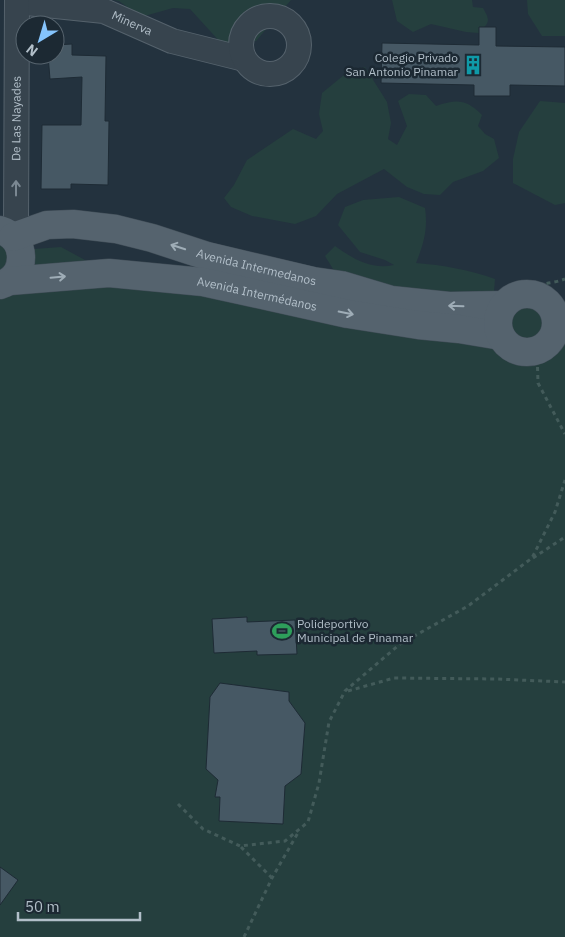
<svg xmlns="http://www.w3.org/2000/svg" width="565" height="937" font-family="'IBM Plex Sans',sans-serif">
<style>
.green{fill:#253f3e}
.building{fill:#465864;stroke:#1e2b35}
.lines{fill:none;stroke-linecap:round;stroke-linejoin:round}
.minor-casing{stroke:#55626c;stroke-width:26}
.major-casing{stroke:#404d57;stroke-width:29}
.path{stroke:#435b5a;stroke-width:3;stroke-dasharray:4 4;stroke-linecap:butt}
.minor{stroke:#37444e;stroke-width:24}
.major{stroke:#55636e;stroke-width:28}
.oneway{stroke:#7b8892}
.oneway2{stroke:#9fadb7}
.labels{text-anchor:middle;stroke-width:5;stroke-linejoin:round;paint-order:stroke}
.street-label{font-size:12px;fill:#b2bfc9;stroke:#1c2933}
.poi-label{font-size:12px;fill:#b2bfc9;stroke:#1c2933;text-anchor:end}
</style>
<rect width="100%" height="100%" fill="#23323e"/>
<g class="green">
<path d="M 114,0 L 291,0 L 256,41 L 221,43 L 190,9 L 173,8 L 141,17 L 119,1 Z"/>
<path d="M 392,0 L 472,0 L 473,7 L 483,8 C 491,22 489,22 479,33 L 466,32 L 431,24 L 413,32 L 397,21 Z"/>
<path d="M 527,0 L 565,0 L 565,36 L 542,36 L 528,14 Z"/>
<path d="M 365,67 L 387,102 L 391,123 L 388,139 L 397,145 L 407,126 L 398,101 L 409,94 L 426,95 L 436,106 C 457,99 466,99 482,115 L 478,126 L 485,134 L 494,139 L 499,158 L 483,171 L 453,182 L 440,195 L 424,194 L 407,187 L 384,169 L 337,194 L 316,216 L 295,224 L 252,216 L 231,207 L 224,198 L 234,185 L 247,160 L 293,129 L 316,139 L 323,131 L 319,114 L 322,93 L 344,75 Z"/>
<path d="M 540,101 L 565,103 L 565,203 L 555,205 L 513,183 L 513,159 L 519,132 Z"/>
<path d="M 399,197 L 425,208 C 428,229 424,243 416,263 C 443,265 470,270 495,279 L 494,291 L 401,294 L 345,275 L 333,269 L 325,256 L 335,246 C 353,259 372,270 394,265 L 385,260 L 360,252 L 338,225 L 345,207 L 363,200 Z"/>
<path d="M 0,230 L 34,249 L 61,247 L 109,273 L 511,299 C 526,293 537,295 550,305 L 565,303 L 565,937 L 0,937 Z"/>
</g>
<g class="building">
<path d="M 479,27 L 496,27 L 496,46 L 565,47 L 565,86 L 510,85 L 510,96 L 474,96 L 474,85 L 381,83 L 382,43 L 479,45 Z"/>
<path d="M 72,44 L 72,55 L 106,56 L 105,121 L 109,121 L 108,185 L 71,184 L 71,189 L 41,189 L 42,125 L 81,125 L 82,77 L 50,79 L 48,55 L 55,55 L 55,45 Z"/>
<path d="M 247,617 L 247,622 L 295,620 L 297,654 L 257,655 L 257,651 L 214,653 L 212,619 Z"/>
<path d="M 220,683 L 289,692 L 289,701 L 305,723 L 301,774 L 285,786 L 283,824 L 219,821 L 220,797 L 215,797 L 218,780 L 206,769 L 210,697 Z"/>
<path d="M 0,867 L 18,880 L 0,905 Z"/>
</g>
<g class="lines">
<defs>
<g id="minor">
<path id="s1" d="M 17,2 L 104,11 L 172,41 L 244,59"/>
<circle cx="270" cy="45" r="29"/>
<path id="s2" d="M 13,237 L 16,225 L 17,0"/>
</g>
<g id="major">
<path d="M 0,230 C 28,238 28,277 0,285"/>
<path id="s3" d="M 13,237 L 47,225 L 73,224 L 116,229 L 152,238 L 207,256 L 313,281 L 341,285 L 391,300 L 449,306 L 504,305"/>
<path id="s4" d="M 10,281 L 109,273 L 203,282 L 348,314 L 418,325 L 459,329 L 501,336"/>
<circle cx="527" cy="323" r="29"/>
</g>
</defs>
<use href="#minor" class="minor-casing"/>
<use href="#major" class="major-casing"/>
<g class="path">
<path d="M 515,289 C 532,284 549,285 565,279"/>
<path d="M 537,351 L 538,383 L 565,434"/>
<path d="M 533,558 L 565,537"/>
<path d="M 348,691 L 394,678 L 496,679 L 565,682"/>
<path d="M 178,804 L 203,829 L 240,846 L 285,841 L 308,822 L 319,783 L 329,722 L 345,691 L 400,644 L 468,606 L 532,558 L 555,512 L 565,480"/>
<path d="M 241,847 L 272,878"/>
<path d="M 244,937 L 272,878 L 299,831"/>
</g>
<use href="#minor" class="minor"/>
<use href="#major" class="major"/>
</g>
<defs><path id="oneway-shaft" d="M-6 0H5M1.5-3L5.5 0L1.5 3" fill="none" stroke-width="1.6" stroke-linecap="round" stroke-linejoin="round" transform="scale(1.25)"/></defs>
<use class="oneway" href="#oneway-shaft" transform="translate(16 188) rotate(-90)"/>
<g class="oneway2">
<use href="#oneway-shaft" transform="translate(178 247) rotate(-162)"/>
<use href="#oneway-shaft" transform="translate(58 277) rotate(-5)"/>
<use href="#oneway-shaft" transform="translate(456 306) rotate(-178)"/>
<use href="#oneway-shaft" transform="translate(346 313) rotate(11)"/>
</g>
<defs>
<symbol id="building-bare" viewBox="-9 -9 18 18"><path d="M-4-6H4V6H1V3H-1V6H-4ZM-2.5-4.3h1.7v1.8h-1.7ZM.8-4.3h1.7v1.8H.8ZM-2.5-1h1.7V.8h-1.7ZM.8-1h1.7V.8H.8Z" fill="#0f9aa8" stroke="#1c2933" stroke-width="2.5" paint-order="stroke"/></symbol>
<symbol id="stadium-bare" viewBox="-9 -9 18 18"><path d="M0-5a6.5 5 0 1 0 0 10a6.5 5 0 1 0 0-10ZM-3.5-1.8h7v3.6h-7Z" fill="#2e9e5b" stroke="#1c2933" stroke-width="2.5" paint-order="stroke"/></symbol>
</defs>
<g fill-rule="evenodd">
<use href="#building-bare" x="459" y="51" width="28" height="28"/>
<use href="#stadium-bare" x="268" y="617" width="28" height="28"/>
</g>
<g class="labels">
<g class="street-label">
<text dy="4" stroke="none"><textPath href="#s1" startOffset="118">Minerva</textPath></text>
<text dy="4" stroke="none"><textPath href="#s2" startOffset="119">De Las Nayades</textPath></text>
<text dy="4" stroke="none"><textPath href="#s3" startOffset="251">Avenida Intermedanos</textPath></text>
<text dy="4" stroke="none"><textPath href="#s4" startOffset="249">Avenida Intermédanos</textPath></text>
</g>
<g class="poi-label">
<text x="458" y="62">Colegio Privado<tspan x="458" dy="14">San Antonio Pinamar</tspan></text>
<text x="297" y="628" text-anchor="start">Polideportivo<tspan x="297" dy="14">Municipal de Pinamar</tspan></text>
</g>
</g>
<g transform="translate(40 40) rotate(218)"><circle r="24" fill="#1c2933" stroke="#58656f"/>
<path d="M0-4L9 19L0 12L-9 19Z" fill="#85c4fc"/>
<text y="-8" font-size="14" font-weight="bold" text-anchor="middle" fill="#b2bfc9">N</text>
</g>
<path d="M18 912v8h122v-8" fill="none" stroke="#b2bfc9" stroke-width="2.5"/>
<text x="25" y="912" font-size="15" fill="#b2bfc9" stroke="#1c2933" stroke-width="4" paint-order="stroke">50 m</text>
</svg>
